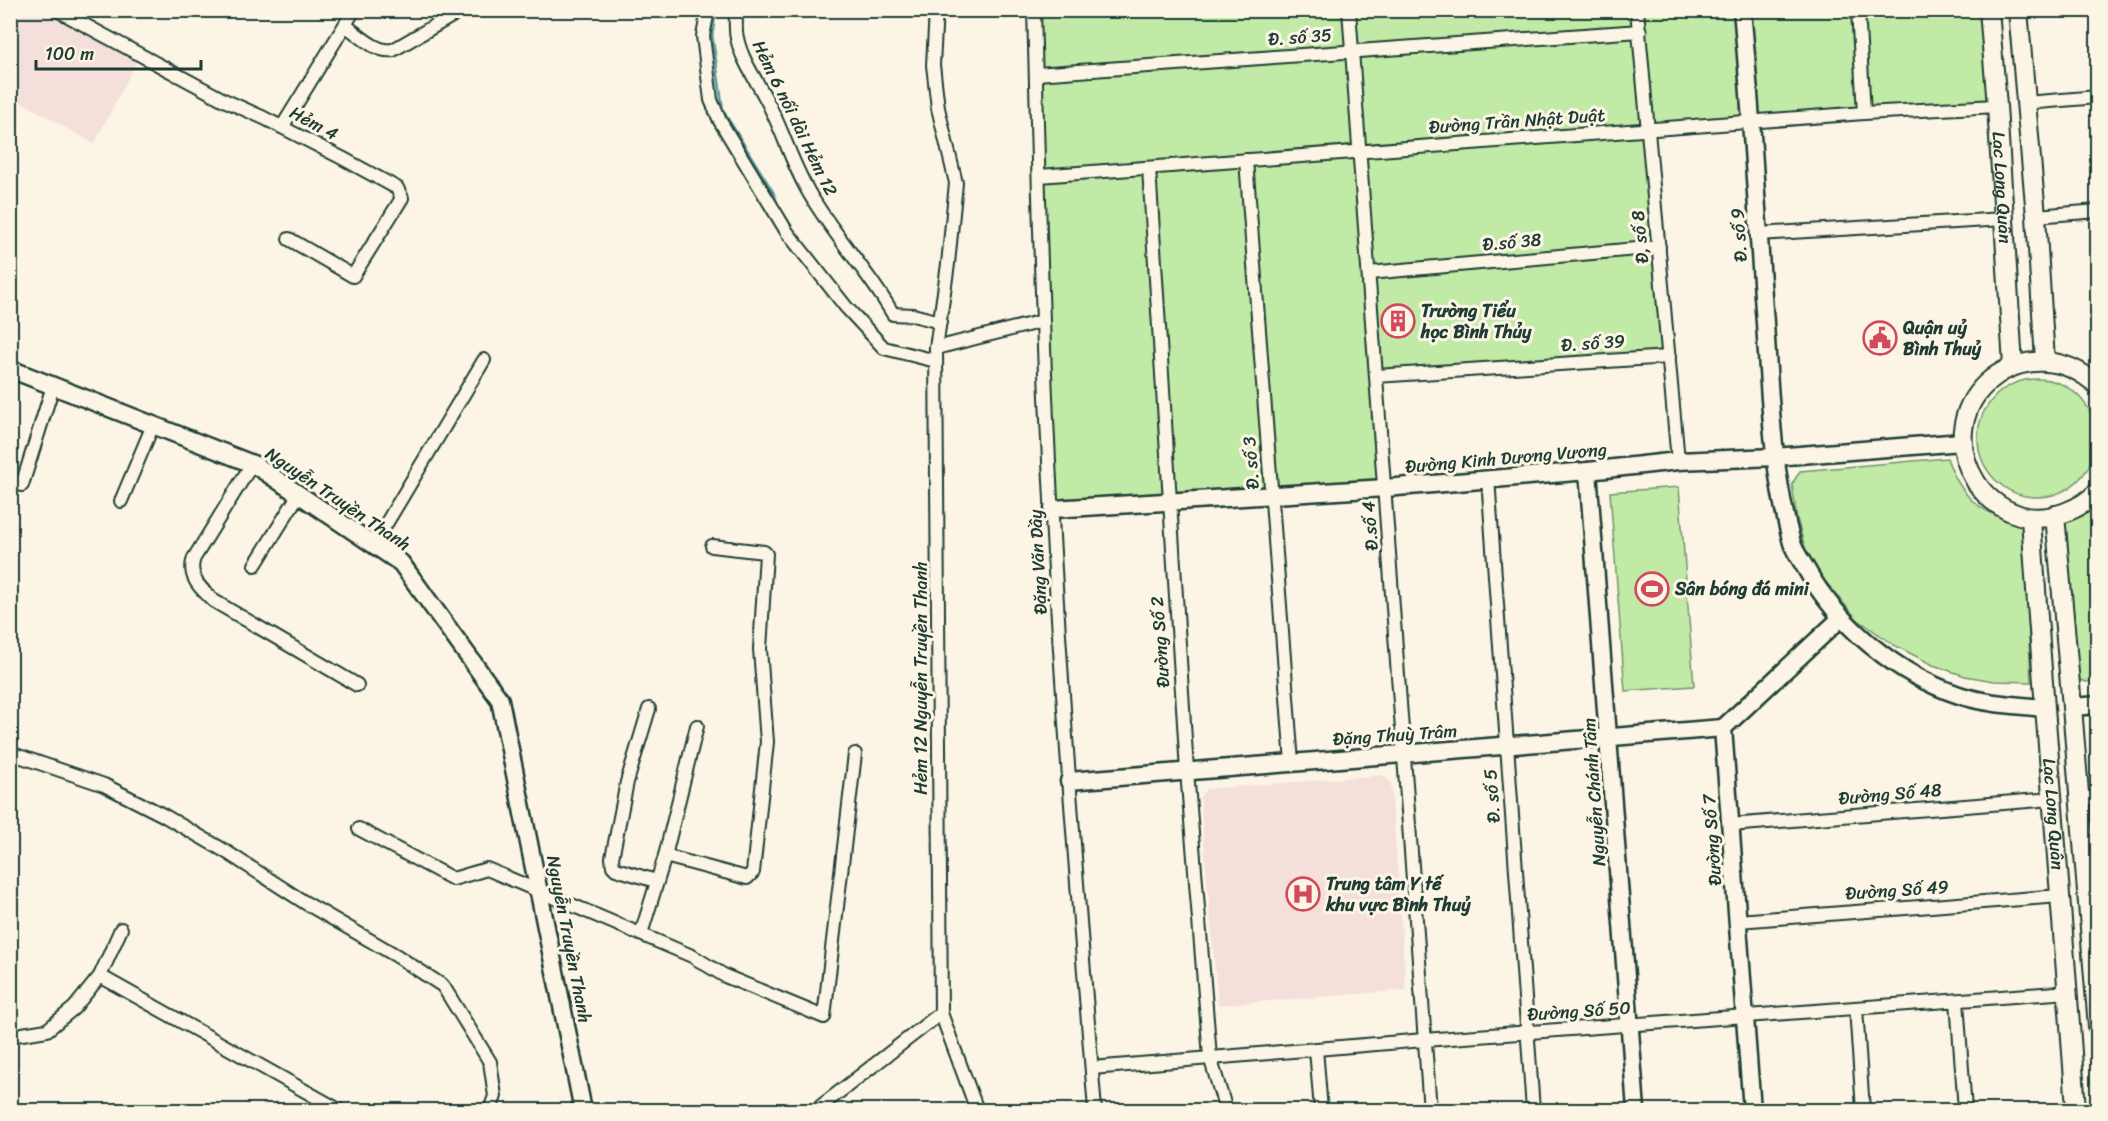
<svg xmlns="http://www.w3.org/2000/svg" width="2108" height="1121" font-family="Sriracha,sans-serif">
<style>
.built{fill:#f5dfda}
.green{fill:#c1eaa6;stroke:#70946d;stroke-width:1.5}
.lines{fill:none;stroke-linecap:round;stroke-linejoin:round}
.stream{stroke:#5f9c9e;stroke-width:3}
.minor-casing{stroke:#1f3d34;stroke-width:16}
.tertiary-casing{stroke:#1f3d34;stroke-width:21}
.secondary-casing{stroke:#1f3d34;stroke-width:22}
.minor{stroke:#fcf5e5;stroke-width:12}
.tertiary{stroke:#fcf5e5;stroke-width:16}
.secondary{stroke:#fcf5e5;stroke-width:18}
.labels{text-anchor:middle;stroke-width:6;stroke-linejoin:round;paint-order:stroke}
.street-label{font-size:18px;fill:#1f3d34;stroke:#fcf5e5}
.poi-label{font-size:18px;font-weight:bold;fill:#1f3d34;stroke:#fcf5e5;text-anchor:start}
</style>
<rect width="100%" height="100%" fill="#fcf5e5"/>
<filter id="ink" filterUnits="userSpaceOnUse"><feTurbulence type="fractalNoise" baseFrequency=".0167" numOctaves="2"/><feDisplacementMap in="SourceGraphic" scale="12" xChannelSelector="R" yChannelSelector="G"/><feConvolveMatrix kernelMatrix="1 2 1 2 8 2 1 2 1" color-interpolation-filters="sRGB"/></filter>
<g filter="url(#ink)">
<g class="built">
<path d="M 11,11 L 48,11 L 139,57 L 94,144 L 11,96 Z"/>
<path d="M 1383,775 L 1391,783 L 1406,990 L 1218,1005 L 1200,797 L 1206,789 Z"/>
</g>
<g class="green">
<path d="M 1034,11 L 1989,11 L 1997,106 L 1650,129 L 1665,353 L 1377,372 L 1385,488 L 1053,509 Z"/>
<circle cx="2037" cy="438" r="59"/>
<path d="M 1947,458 C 1963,502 1981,512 2024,526 L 2031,682 L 1994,681 L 1965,676 L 1933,665 L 1894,645 L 1857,619 L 1824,580 L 1806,551 L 1797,519 L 1792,484 L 1800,471 Z"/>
<path d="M 1679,487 L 1694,686 L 1625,691 L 1610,492 Z"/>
<path d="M 2097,501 L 2097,680 L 2086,682 L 2077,679 L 2064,521 Z"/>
</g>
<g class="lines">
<path class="stream" d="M 716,10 L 712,35 L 723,111 L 773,192 L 779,208"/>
<defs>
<g id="minor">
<path d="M 57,10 L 224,100 L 264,118 L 342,158 L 397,188 L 402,198 L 353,276 L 289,239"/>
<path d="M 708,10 L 703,36 L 711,100 L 720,121 L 787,232 L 846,307 L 884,348 L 936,361"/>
<path d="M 736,10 C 736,19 735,30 737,38 C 742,63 761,86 771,109 C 786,139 795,172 814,201 C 838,240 870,274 893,314 L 913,315 L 940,322"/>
<path d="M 936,10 L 933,65 L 938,108 L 956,183 L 948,264 L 936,348"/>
<path d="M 1034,10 C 1037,114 1039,217 1043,320 C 1052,584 1074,848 1095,1110"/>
<path d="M 1349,10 L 1430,1110"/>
<path d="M 1637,10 L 1678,461"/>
<path d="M 1858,10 L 1864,113"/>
<path d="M 345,25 L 354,10"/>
<path d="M 1036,74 L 1640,31"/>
<path d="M 2026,103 L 2098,97"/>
<path d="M 282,127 L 345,25 C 358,34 376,53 393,50 L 462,10"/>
<path d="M 1246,160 L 1292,763"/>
<path d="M 1149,168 L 1187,771 L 1210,1057 L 1226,1110"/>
<path d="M 1039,176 L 1864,113 L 1997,106"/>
<path d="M 2036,216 L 2098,211"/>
<path d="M 1758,234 L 2004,219"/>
<path d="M 1369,273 L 1659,247"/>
<path d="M 1376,376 L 1669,357"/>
<path d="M 252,464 L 194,558 C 187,577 201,589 214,601 L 357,685"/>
<path d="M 1488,478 L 1533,1110"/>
<path d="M 22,485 L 53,386"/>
<path d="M 121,501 L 153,425"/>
<path d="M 374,544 L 484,360"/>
<path d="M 255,565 L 299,494"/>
<path d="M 649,709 L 627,782 L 612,858 L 613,866 L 616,869 L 656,881"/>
<path d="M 10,753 L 104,785 L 163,815 L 225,851 L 304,902 L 397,956 L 443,986 L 490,1062 L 495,1096 L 490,1110"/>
<path d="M 2079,799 L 2098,797"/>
<path d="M 1730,825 L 2052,799"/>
<path d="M 359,829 L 453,879 L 487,869 L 692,956 L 725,976 L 824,1017 L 855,754"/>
<path d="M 665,856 L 697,726"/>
<path d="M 1738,921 L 2060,896"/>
<path d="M 641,934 L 665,856 L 747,878 L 753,872 L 767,742 L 760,649 L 766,554 L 764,552 L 712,546"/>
<path d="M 100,976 L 121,929"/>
<path d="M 1957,1001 L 1965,1110"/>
<path d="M 1856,1008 L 1863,1110"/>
<path d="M 10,1036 L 47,1030 L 74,1008 L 100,976 L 339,1110"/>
<path d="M 1316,1049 L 1321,1110"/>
<path d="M 1092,1068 L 1424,1040 L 2069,992"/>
<path d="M 816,1110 L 941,1013"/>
<path d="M 977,1110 L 941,1013 L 936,348 L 1043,321"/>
</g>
<g id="tertiary">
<path d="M 1742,10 C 1752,115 1757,219 1765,323 C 1770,397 1772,471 1792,543 C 1795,552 1801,560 1805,567 C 1837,625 1896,674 1959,695 C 1986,704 2015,705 2044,708"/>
<path d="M 10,369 L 255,465 L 401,563 L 500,700 L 583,1110"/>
<path d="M 1588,471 L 1636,1110"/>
<path d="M 1053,509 L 1385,488 L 1588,471 L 1678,461 L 1775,457 L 1962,442"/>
<path d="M 2072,707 L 2098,705"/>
<path d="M 1069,781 L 1723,728"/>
<path d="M 1752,1110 L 1723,728 L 1841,618"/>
</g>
<g id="secondary">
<path id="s1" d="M 1989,10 L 1997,106 L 2013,366"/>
<path d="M 2018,10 L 2036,216 L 2045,361"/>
<path d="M 2098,386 C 2027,320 1926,401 1976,482 C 1987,500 2007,513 2027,517 C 2051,521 2082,509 2098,491"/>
<path d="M 2055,515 L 2072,707 L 2098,1027"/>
<path id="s2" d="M 2031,518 C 2044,715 2063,913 2076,1110"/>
</g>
</defs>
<use href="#minor" class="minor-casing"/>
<use href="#tertiary" class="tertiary-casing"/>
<use href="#secondary" class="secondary-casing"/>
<use href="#minor" class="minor"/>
<use href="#tertiary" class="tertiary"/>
<use href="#secondary" class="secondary"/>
</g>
</g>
<defs>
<symbol id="building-ring" viewBox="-11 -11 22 22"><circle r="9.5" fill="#fcf5e5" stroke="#d1495b" stroke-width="1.5"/><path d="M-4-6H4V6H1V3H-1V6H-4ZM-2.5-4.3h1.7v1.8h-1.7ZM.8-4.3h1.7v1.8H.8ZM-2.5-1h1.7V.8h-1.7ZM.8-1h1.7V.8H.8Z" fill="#d1495b"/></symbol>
<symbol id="civic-ring" viewBox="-11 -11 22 22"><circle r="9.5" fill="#fcf5e5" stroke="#d1495b" stroke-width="1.5"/><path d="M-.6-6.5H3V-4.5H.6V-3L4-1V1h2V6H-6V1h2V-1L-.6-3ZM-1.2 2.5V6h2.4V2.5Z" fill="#d1495b"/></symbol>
<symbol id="stadium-ring" viewBox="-11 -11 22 22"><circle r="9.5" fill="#fcf5e5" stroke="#d1495b" stroke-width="1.5"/><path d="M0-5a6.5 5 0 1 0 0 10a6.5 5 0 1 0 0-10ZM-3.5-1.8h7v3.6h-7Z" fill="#d1495b"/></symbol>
<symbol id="hospital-ring" viewBox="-11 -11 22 22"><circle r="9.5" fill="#fcf5e5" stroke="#d1495b" stroke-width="1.5"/><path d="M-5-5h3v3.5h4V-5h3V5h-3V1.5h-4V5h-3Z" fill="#d1495b"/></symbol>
</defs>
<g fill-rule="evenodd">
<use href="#building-ring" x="1379" y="302" width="38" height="38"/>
<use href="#civic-ring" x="1861" y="319" width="38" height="38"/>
<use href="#stadium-ring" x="1633" y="570" width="38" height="38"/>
<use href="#hospital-ring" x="1284" y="875" width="38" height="38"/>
</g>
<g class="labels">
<g class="street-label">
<text transform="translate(1300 37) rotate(-4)" y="6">Đ. số 35</text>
<text transform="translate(795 118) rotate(64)" y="6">Hẻm 6 nối dài Hẻm 12</text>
<text transform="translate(1517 121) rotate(-4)" y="6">Đường Trần Nhật Duật</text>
<text transform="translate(314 123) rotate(28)" y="6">Hẻm 4</text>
<text dy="6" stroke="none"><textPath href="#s1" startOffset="178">Lạc Long Quân</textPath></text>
<text transform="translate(1739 235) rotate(-94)" y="6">Đ. số 9</text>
<text transform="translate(1640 237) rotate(-95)" y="6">Đ, số 8</text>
<text transform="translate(1512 242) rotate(-5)" y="6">Đ.số 38</text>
<text transform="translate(1593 343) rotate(-4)" y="6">Đ. số 39</text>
<text transform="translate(1506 458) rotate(-5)" y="6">Đường Kinh Dương Vương</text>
<text transform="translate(1251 463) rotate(-94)" y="6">Đ. số 3</text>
<text transform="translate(338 499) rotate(34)" y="6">Nguyễn Truyền Thanh</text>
<text transform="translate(1370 526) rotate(-94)" y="6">Đ.số 4</text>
<text transform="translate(1038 562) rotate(-93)" y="6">Đặng Văn Dầy</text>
<text transform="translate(1160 642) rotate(-94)" y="6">Đường Số 2</text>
<text transform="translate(921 678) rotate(-90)" y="6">Hẻm 12 Nguyễn Truyền Thanh</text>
<text transform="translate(1395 735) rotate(-4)" y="6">Đặng Thuỳ Trâm</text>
<text transform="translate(1594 792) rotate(-94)" y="6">Nguyễn Chánh Tâm</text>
<text transform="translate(1890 794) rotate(-5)" y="6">Đường Số 48</text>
<text transform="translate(1492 796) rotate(-94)" y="6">Đ. số 5</text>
<text dy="6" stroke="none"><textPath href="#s2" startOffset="297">Lạc Long Quân</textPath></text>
<text transform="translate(1712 840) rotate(-94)" y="6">Đường Số 7</text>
<text transform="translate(1897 890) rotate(-4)" y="6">Đường Số 49</text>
<text transform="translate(569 939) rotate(79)" y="6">Nguyễn Truyền Thanh</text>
<text transform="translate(1579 1011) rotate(-4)" y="6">Đường Số 50</text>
</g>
<g class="poi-label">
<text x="1421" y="317">Trường Tiểu<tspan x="1421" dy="21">học Bình Thủy</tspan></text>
<text x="1903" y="334">Quận uỷ<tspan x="1903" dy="21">Bình Thuỷ</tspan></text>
<text x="1675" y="595">Sân bóng đá mini</text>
<text x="1326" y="890">Trung tâm Y tế<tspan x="1326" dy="21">khu vực Bình Thuỷ</tspan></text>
</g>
</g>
<rect width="2108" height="1121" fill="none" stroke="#fcf5e5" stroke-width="36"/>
<rect x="18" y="18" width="2072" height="1085" fill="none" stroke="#1f3d34" stroke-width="2" filter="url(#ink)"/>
<path d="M36 60v9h165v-9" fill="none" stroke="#1f3d34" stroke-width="3"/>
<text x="45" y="60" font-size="18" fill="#1f3d34" stroke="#fcf5e5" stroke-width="4.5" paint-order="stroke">100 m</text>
</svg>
